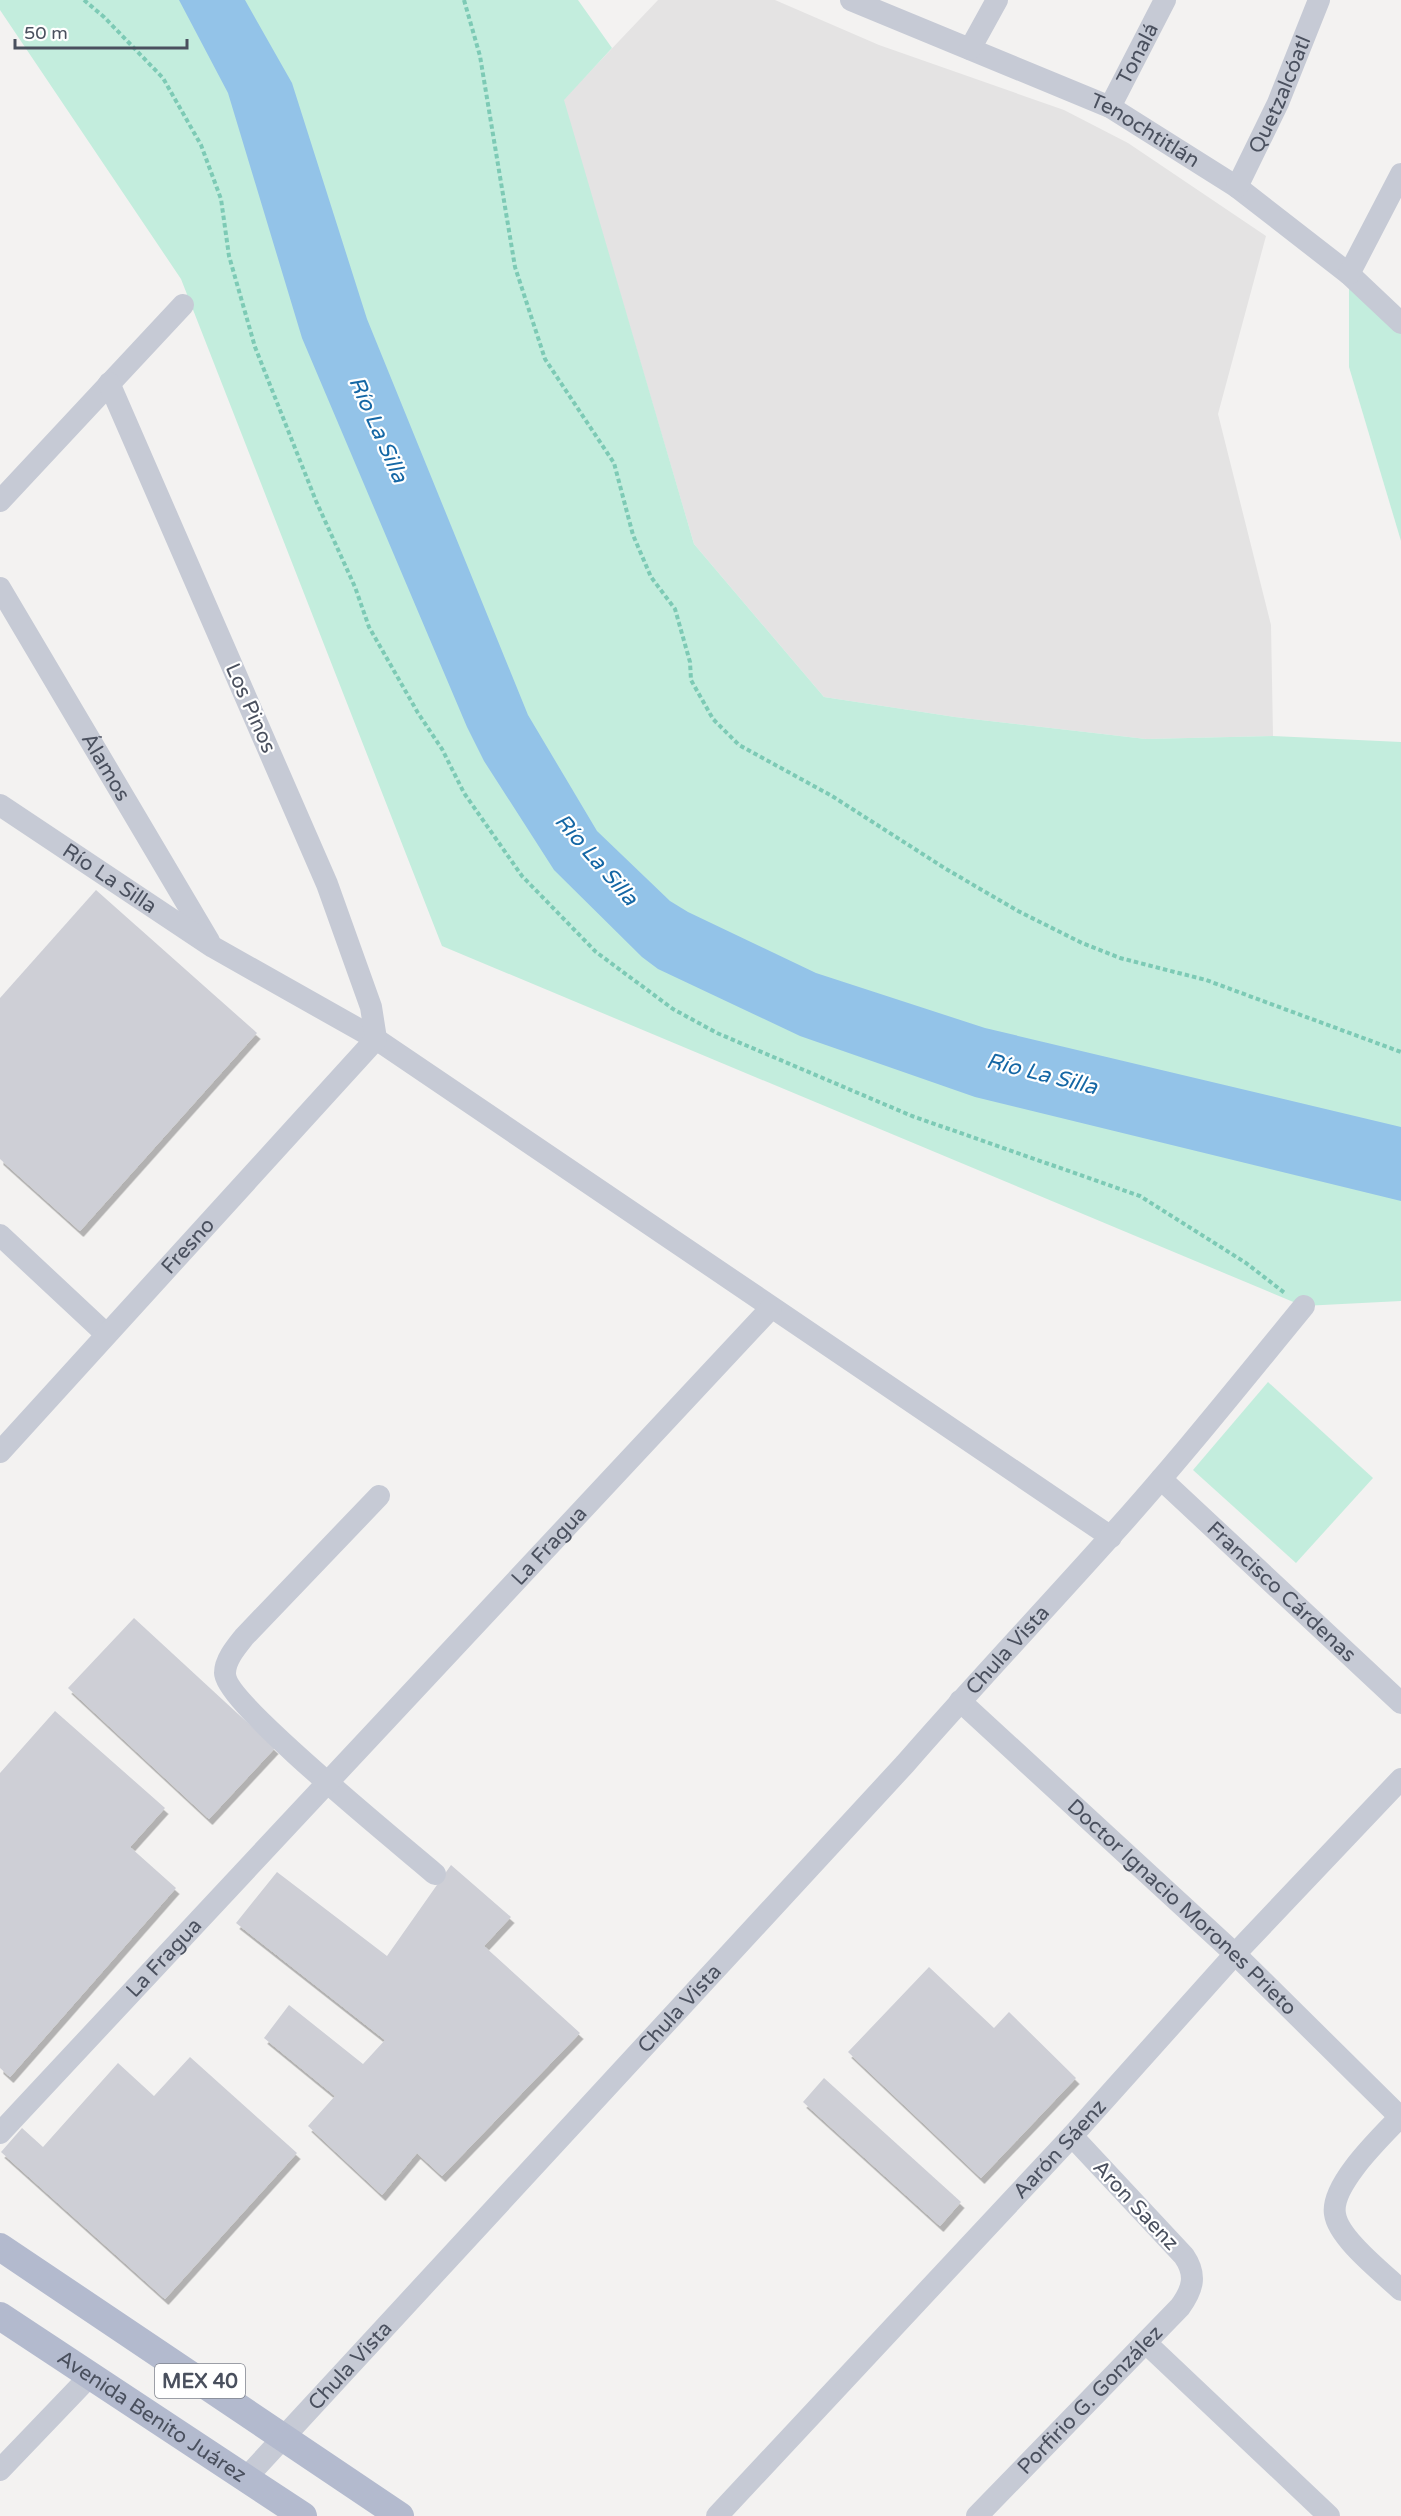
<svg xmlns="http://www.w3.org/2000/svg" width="1401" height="2516" font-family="'Varela Round',sans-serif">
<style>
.education{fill:#e4e3e3}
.green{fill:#c3eddd}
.water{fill:#93c3e8}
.building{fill:#cecfd6;filter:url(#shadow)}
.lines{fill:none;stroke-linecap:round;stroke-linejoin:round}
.path{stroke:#7dcab5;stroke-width:4;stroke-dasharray:4.5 3;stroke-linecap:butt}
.minor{stroke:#c6cad5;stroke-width:22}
.major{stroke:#b3bace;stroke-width:28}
.labels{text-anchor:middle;stroke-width:4.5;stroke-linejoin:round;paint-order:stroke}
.shield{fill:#fff;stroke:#80848e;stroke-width:1.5}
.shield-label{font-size:20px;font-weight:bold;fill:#4a505e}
.street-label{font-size:21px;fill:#4a505e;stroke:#fff}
.water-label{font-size:22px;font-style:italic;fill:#1567a5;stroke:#fff}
</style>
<defs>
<filter id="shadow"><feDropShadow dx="3.5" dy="6" stdDeviation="0" flood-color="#0004"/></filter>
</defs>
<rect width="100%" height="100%" fill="#f3f2f1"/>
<path class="education" d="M 658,0 L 775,0 L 879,45 L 1064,110 L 1128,143 L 1266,236 L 1218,414 L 1271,625 L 1273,736 L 1146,739 L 955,717 L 824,697 L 694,544 L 563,100 Z"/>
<g class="green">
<path d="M 0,0 L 578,0 L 612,48 L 564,100 L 694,544 L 824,697 L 955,717 L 1146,739 L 1273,736 L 1401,742 L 1401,1301 L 1303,1306 L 442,946 L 181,279 L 0,10 Z"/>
<path d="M 1349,274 L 1401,326 L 1401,541 L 1349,367 Z"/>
<path d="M 1268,1382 L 1373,1478 L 1296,1563 L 1193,1470 Z"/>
</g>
<path class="water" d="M 179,0 L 245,0 L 292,83 L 367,319 L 528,715 L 597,831 L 670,901 L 688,912 L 816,973 L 985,1028 L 1401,1127 L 1401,1201 L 975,1097 L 800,1036 L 658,969 L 642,957 L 554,870 L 484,761 L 467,727 L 302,338 L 228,93 Z"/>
<g class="building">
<path d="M 96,890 L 257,1033 L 80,1231 L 0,1159 L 0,998 Z"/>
<path d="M 134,1618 L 275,1748 L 209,1819 L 68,1688 Z"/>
<path d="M 55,1711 L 165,1808 L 130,1847 L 176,1888 L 10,2077 L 0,2068 L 0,1773 Z"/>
<path d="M 451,1865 L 511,1917 L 484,1946 L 580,2033 L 442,2176 L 417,2153 L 382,2195 L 308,2126 L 335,2096 L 264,2038 L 289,2005 L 363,2064 L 385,2040 L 236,1923 L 277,1872 L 387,1956 Z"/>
<path d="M 929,1967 L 994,2028 L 1009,2012 L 1076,2078 L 981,2178 L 848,2052 Z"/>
<path d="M 190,2057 L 297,2153 L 165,2299 L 1,2152 L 22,2128 L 43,2147 L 118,2063 L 154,2096 Z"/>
<path d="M 824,2078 L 961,2202 L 940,2226 L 803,2102 Z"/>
</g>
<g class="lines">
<g class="path">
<path d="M 84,0 L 104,17 L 163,78 L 201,145 L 221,199 L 229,256 L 255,347 L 316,501 L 355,587 L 369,627 L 418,713 L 442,749 L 464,793 L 522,876 L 596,952 L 673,1009 L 717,1033 L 912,1116 L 1140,1196 L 1246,1263 L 1286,1294"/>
<path d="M 464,0 L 480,56 L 515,267 L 545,359 L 614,463 L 633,535 L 651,577 L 675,609 L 690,662 L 691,680 L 713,719 L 739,745 L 832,796 L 946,869 L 1018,911 L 1082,943 L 1120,958 L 1206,980 L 1401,1052"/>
</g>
<g class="minor">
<path id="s1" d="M 851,0 L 1110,107 L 1237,187 L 1349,274 L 1401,323"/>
<path d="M 970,49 L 997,0"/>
<path id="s2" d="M 1110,107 L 1165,0"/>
<path id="s3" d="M 1237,187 L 1278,103 L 1319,0"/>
<path d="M 1349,274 L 1401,174"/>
<path d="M 0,501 L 183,305"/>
<path id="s4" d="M 0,588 L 209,941"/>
<path id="s5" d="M 0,805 L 213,947 L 376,1039 L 1111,1537"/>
<path d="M 0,1235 L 106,1334"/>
<path id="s6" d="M 0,1452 L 376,1039 L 371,1007 L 327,884 L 109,383"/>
<path id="s7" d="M 1161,1479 L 1401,1703"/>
<path d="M 379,1496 L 244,1637 C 236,1647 225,1660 225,1673 C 224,1702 404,1847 435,1874"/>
<path id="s8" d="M 960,1701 L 1235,1954 L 1400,2117"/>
<path d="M 1401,2116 C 1382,2136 1330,2185 1335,2214 C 1338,2238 1383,2273 1401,2290"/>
<path id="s9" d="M 0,2133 L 771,1308"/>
<path d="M 1146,2343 L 1329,2516"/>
<path d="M 0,2470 L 90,2376"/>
<path id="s10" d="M 246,2478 L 905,1764 C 972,1687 1042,1613 1110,1537 C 1177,1463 1240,1384 1304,1306"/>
<path id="s11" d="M 717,2516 L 1072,2136 L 1235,1954 L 1401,1779"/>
<path id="s12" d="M 977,2516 L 1180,2307 C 1193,2289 1197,2275 1184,2256 L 1072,2136"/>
</g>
<g class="major">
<path d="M 0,2247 L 400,2516"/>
<path id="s13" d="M 0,2316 L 303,2516"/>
</g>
</g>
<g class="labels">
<rect class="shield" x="155" y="2364" width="90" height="34" rx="4.5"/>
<g class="shield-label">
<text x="200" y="2388">MEX 40</text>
</g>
<g class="street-label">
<text dy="7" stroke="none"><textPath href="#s2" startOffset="60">Tonalá</textPath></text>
<text dy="7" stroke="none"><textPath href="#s3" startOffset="102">Quetzalcóatl</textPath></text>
<text dy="7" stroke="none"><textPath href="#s1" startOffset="322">Tenochtitlán</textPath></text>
<text transform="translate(251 708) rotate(66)" y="7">Los Pinos</text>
<text dy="7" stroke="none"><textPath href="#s4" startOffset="208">Álamos</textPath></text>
<text dy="7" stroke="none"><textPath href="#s5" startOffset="132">Río La Silla</textPath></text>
<text dy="7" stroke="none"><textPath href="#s6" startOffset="279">Fresno</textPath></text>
<text dy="7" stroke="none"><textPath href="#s9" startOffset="804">La Fragua</textPath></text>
<text dy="7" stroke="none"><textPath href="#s7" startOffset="165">Francisco Cárdenas</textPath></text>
<text dy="7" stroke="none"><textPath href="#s10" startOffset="1125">Chula Vista</textPath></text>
<text dy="7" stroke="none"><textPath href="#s8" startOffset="303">Doctor Ignacio Morones Prieto</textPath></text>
<text dy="7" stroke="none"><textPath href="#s9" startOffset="240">La Fragua</textPath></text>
<text dy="7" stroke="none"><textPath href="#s10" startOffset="639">Chula Vista</textPath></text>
<text dy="7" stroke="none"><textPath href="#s11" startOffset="502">Aarón Sáenz</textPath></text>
<text transform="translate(1136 2205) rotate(47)" y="7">Aron Saenz</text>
<text dy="7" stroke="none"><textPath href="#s10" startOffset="153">Chula Vista</textPath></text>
<text dy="7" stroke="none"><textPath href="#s12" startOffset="162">Porfirio G. González</textPath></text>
<text dy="7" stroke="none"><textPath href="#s13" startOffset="182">Avenida Benito Juárez</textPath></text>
</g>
<g class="water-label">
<text transform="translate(379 429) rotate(66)" y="8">Río La Silla</text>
<text transform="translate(597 859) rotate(49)" y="8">Río La Silla</text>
<text transform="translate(1042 1073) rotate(14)" y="8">Río La Silla</text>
</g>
</g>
<path d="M15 39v9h172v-9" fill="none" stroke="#4a505e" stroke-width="3"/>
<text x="24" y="39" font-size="18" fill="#4a505e" stroke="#ffffff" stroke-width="4.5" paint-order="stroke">50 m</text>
</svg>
